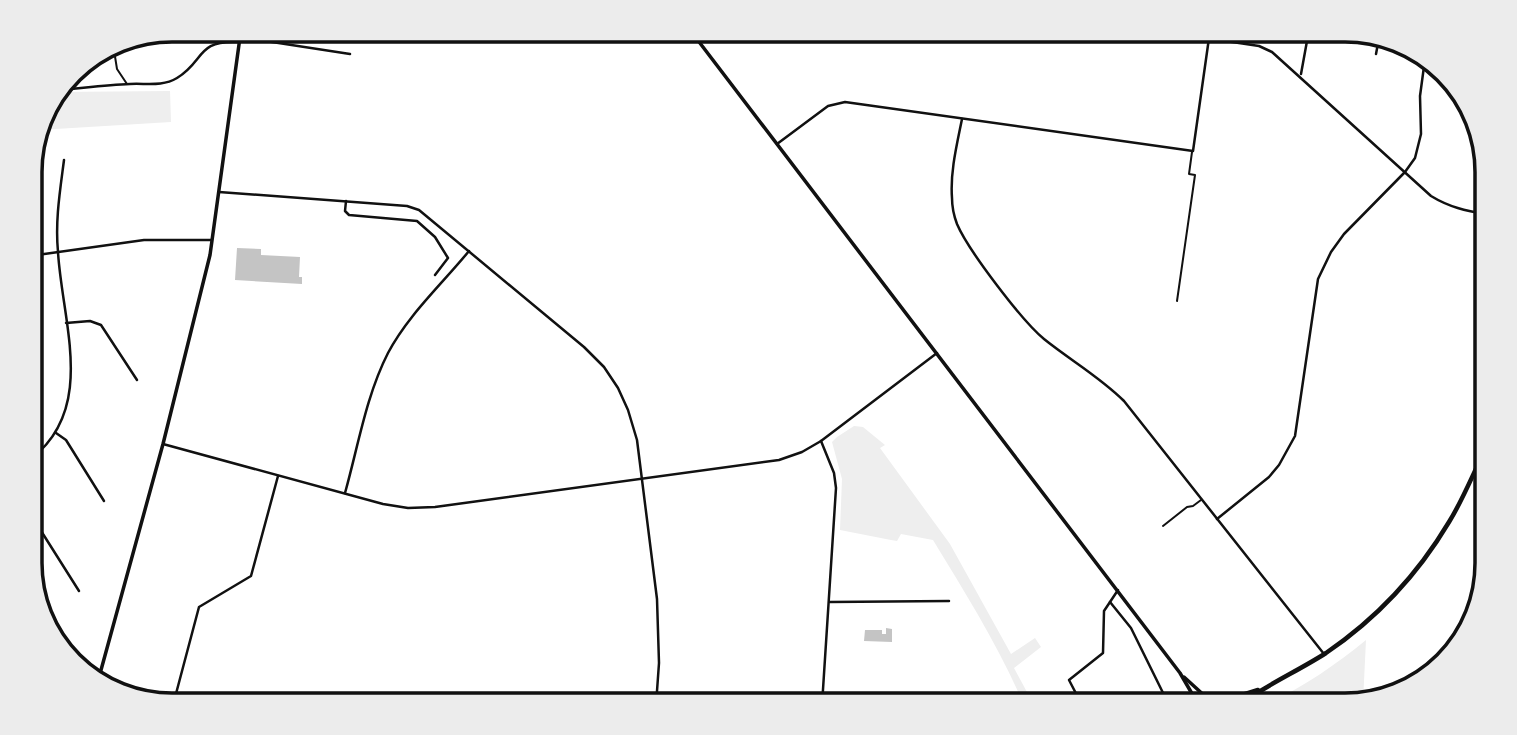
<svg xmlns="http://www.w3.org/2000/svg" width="1517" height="735" font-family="'Alegreya Sans',sans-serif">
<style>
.green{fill:#eee}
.building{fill:#c4c4c4}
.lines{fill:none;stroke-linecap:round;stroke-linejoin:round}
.service{stroke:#111;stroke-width:2}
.minor{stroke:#111;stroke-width:2.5}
.tertiary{stroke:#111;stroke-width:3.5}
.secondary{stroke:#111;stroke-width:3.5}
.primary{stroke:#111;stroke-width:4.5}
.rim{fill:none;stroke:#111;stroke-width:3.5}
</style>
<rect width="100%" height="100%" fill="#fff"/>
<g class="green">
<path d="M 170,91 L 171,122 L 39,130 L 45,109 L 57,92 Z"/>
<path d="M 854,426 L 863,427 L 885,445 L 880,448 L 950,544 L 1011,654 L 1035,638 L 1041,647 L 1014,668 L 1034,705 L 1024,705 C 999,647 966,594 933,540 L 901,534 L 897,541 L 891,540 L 840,530 L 842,479 L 832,442 L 837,437 Z"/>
<path d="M 1366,640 L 1363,702 L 1354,705 L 1265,705 C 1302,688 1334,666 1366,640 Z"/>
</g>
<g class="building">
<path d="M 237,248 L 261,249 L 261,255 L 300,257 L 299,277 L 302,277 L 302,284 L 235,280 Z"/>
<path d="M 886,628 L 892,629 L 892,642 L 864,641 L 865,630 L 882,630 L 882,634 L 886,634 Z"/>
</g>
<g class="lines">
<g class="service">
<path d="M 149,34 L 175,32 L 175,30"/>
<path d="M 1238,42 L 1240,30"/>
<path d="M 113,44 L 117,69 L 127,84"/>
<path d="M 1177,301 L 1195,175 L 1189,174 L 1192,152"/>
<path d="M 1163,526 L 1187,507 L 1193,506 L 1201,500"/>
</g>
<g class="minor">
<path d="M 1152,30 L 1259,46 L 1272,52 L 1431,196 C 1449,207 1466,211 1486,214"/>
<path d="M 240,37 L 350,54"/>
<path d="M 1376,54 L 1379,38"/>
<path d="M 1301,74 L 1309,30"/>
<path d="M 59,90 C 83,88 106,85 130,84 C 146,83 162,87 177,78 C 205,61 196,40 238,42"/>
<path d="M 962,119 C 957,144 950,172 952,198 C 952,207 954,216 957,224 C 968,250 1022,321 1044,339 C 1070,360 1100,377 1124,401 L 1324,654"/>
<path d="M 777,144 L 828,106 L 845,102 L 1193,151 L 1209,38"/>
<path d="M 219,192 L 407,206 L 419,210 L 584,347 L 604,367 L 618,388 L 628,410 L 637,440 L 657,599 L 659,663 L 656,705"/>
<path d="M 346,201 L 345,211 L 349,215 L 417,221 L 435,237 L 448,258 L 435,275"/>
<path d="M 30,256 L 144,240 L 211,240"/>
<path d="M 66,323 L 90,321 L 101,325 L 137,380"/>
<path d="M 56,433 L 66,440 L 104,501"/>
<path d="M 821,441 L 834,473 L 836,488 L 822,705"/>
<path d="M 163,444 L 383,504 L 408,508 L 435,507 L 779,460 L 802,452 L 821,441 L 937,353"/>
<path d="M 31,459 C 97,408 62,322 58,252 C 55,221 60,191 64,160"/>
<path d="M 345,493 C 358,447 366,396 388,353 C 408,315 442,284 469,251"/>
<path d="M 31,515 L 79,591"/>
<path d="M 1217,519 L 1269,477 L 1279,465 L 1295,436 L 1318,279 L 1331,252 L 1344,234 L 1405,172 L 1415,158 L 1421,134 L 1420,96 L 1425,59"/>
<path d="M 31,535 L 40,529"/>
<path d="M 830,602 L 949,601"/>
<path d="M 1110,602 L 1131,628 L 1169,705"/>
<path d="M 173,705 L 199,607 L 251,576 L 278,476"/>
<path d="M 1082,705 L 1069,680 L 1103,653 L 1104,611 L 1118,590"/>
</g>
<g class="tertiary">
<path d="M 690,30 L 1180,673 L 1198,704"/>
<path d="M 1184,677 L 1207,698"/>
</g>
<path class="secondary" d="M 98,681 L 163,444 L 210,255 L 241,30"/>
<g class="primary">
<path d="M 1223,701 L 1258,690"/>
<path d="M 1198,705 C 1207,695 1218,695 1227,705"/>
<path d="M 1239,705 C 1266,685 1298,671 1326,653 C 1376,619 1418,574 1449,522 C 1464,498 1474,471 1487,446"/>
</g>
</g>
<path d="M0 0H1517V735H0ZM172 42H1345A130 130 0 0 1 1475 172V563A130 130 0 0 1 1345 693H172A130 130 0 0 1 42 563V172A130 130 0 0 1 172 42Z" fill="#ececec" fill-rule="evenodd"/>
<path class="rim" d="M172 42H1345A130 130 0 0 1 1475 172V563A130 130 0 0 1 1345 693H172A130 130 0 0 1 42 563V172A130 130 0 0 1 172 42Z"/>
</svg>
